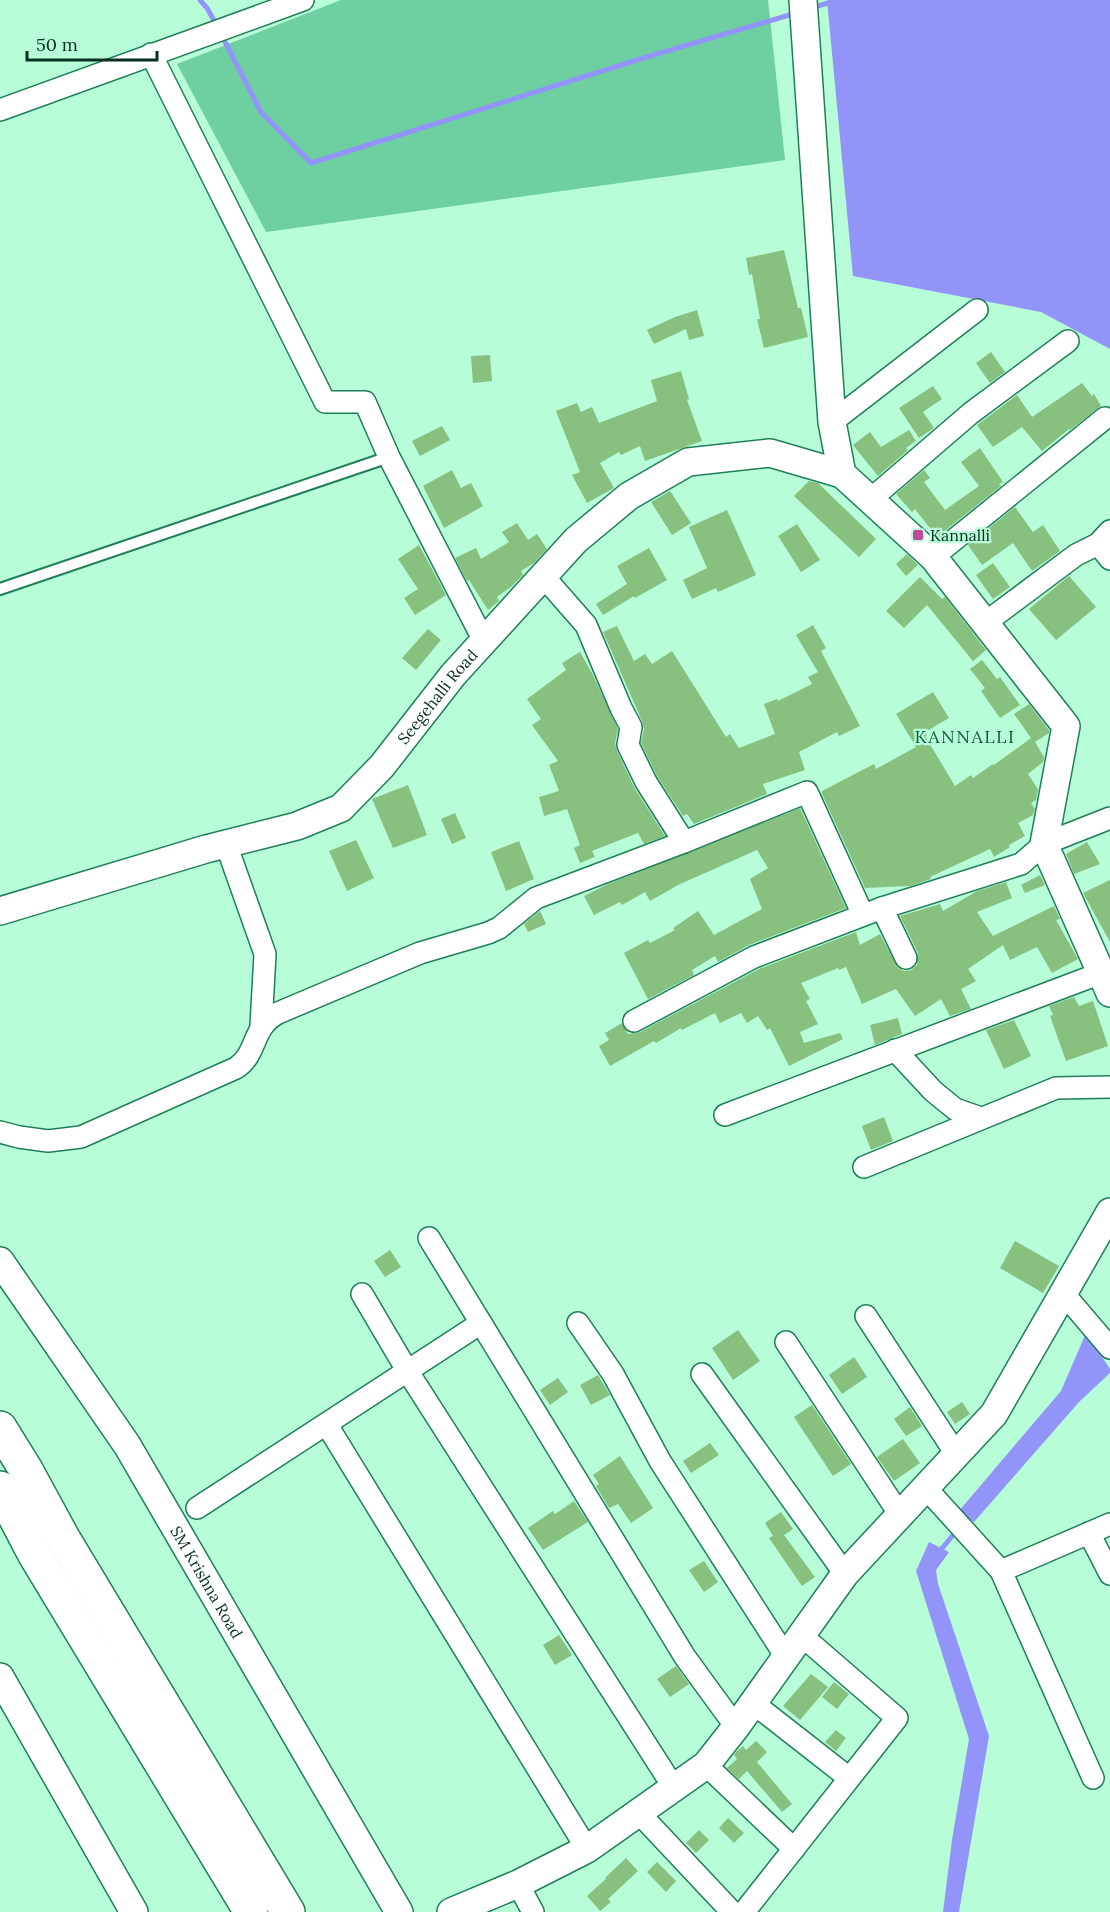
<svg xmlns="http://www.w3.org/2000/svg" width="1110" height="1912" font-family="Lora,serif">
<style>
.green{fill:#6ecfa1}
.water{fill:#9394f9}
.lines{fill:none;stroke-linecap:round;stroke-linejoin:round}
.stream{stroke:#9394f9;stroke-width:5}
.building{fill:#88c080}
.service-casing{stroke:#1e7f59;stroke-width:14}
.minor-casing{stroke:#1e7f59;stroke-width:24}
.tertiary-casing{stroke:#1e7f59;stroke-width:30}
.trunk-casing{stroke:#1e7f59;stroke-width:36}
.service{stroke:#fff;stroke-width:10}
.minor{stroke:#fff;stroke-width:21}
.tertiary{stroke:#fff;stroke-width:27}
.trunk{stroke:#fff;stroke-width:33}
.poi-dot{fill:#c1489c;stroke:#b6fdd8;stroke-width:2}
.labels{text-anchor:middle;stroke-width:4.5;stroke-linejoin:round;paint-order:stroke}
.poi-label{font-size:16px;fill:#083020;stroke:#b6fdd8;text-anchor:start}
.street-label{font-size:16px;fill:#083020;stroke:#b6fdd8}
.neighbourhood-label{font-size:18px;letter-spacing:1.5px;fill:#105b3e;stroke:#b6fdd8}
</style>
<rect width="100%" height="100%" fill="#b6fdd8"/>
<path class="green" d="M 341,0 L 768,0 L 785,160 L 266,232 L 177,64 Z"/>
<g class="water">
<path d="M 827,0 L 1110,0 L 1110,349 L 1041,312 L 853,276 Z"/>
<path d="M 1086,1333 L 1110,1369 L 1110,1373 L 1079,1402 L 974,1522 L 958,1512 L 1061,1391 Z"/>
<path d="M 929,1542 L 949,1552 L 936,1570 L 938,1584 L 989,1736 L 959,1912 L 943,1912 L 952,1840 L 969,1739 L 916,1571 Z"/>
</g>
<g class="lines">
<g class="stream">
<path d="M 200,0 L 207,8 L 217,26"/>
<path d="M 811,8 L 838,0"/>
<path d="M 221,34 L 261,112 L 311,163 L 640,59 L 796,13"/>
<path d="M 939,1552 L 958,1529"/>
</g>
</g>
<g class="building">
<path d="M 784,250 L 798,308 L 801,308 L 808,337 L 764,348 L 757,319 L 760,319 L 752,274 L 749,275 L 746,258 Z"/>
<path d="M 697,310 L 704,336 L 689,340 L 686,329 L 654,344 L 647,330 L 675,317 Z"/>
<path d="M 991,352 L 1005,372 L 990,383 L 976,363 Z"/>
<path d="M 490,355 L 492,381 L 473,383 L 471,356 Z"/>
<path d="M 681,371 L 689,399 L 687,400 L 702,441 L 645,461 L 640,446 L 621,455 L 619,452 L 600,463 L 614,488 L 587,503 L 572,475 L 580,472 L 556,411 L 577,403 L 581,412 L 592,407 L 599,423 L 657,401 L 651,380 Z"/>
<path d="M 1082,383 L 1092,396 L 1094,394 L 1101,406 L 1070,430 L 1069,429 L 1042,451 L 1022,427 L 993,447 L 977,425 L 1017,395 L 1032,417 Z"/>
<path d="M 933,386 L 942,399 L 923,412 L 934,428 L 919,438 L 899,408 Z"/>
<path d="M 442,426 L 450,440 L 420,456 L 412,441 Z"/>
<path d="M 909,430 L 916,441 L 906,448 L 908,450 L 878,476 L 853,445 L 870,432 L 881,447 Z"/>
<path d="M 980,448 L 1003,482 L 999,484 L 1001,486 L 937,537 L 915,509 L 912,512 L 896,494 L 924,470 L 930,478 L 924,482 L 945,510 L 979,486 L 961,462 Z"/>
<path d="M 452,470 L 461,488 L 471,483 L 483,506 L 444,528 L 423,486 Z"/>
<path d="M 809,481 L 818,483 L 876,539 L 859,557 L 794,496 Z"/>
<path d="M 670,491 L 691,523 L 672,535 L 651,502 Z"/>
<path d="M 1015,507 L 1033,532 L 1043,525 L 1060,551 L 1032,571 L 1013,543 L 982,565 L 968,545 Z"/>
<path d="M 727,510 L 756,575 L 718,592 L 716,588 L 692,599 L 683,580 L 707,568 L 689,527 Z"/>
<path d="M 517,523 L 528,540 L 537,534 L 547,549 L 534,563 L 521,571 L 523,575 L 512,586 L 497,597 L 499,601 L 488,610 L 469,580 L 467,581 L 455,558 L 476,548 L 481,559 L 509,542 L 502,532 Z"/>
<path d="M 797,524 L 820,560 L 801,572 L 778,536 Z"/>
<path d="M 419,545 L 446,595 L 415,615 L 404,598 L 418,589 L 398,559 Z"/>
<path d="M 649,548 L 667,580 L 635,598 L 634,596 L 603,615 L 596,604 L 627,584 L 617,566 Z"/>
<path d="M 907,554 L 918,565 L 906,576 L 896,564 Z"/>
<path d="M 993,563 L 1010,587 L 993,599 L 976,575 Z"/>
<path d="M 1069,576 L 1096,607 L 1056,640 L 1029,609 Z"/>
<path d="M 920,577 L 942,599 L 945,597 L 986,650 L 973,661 L 927,605 L 904,628 L 886,611 Z"/>
<path d="M 813,625 L 826,648 L 821,651 L 860,726 L 839,736 L 837,732 L 799,752 L 805,770 L 763,784 L 767,794 L 694,824 L 687,814 L 683,816 L 657,776 L 641,743 L 644,729 L 642,721 L 603,632 L 617,626 L 634,661 L 645,654 L 652,664 L 672,651 L 726,737 L 730,734 L 739,748 L 775,734 L 764,704 L 777,699 L 778,701 L 812,684 L 808,677 L 818,672 L 796,635 Z"/>
<path d="M 428,629 L 441,640 L 416,670 L 402,658 Z"/>
<path d="M 580,652 L 592,673 L 618,729 L 615,743 L 617,751 L 635,789 L 665,836 L 644,844 L 638,833 L 592,851 L 595,857 L 580,863 L 574,848 L 580,845 L 567,809 L 544,816 L 539,797 L 559,791 L 549,765 L 558,761 L 532,725 L 541,719 L 527,699 L 566,670 L 562,663 Z"/>
<path d="M 982,660 L 997,679 L 1000,677 L 1020,705 L 1000,718 L 981,691 L 985,688 L 970,669 Z"/>
<path d="M 933,692 L 949,718 L 925,732 L 927,735 L 925,736 L 955,786 L 971,775 L 973,778 L 993,764 L 994,765 L 1031,738 L 1014,714 L 1029,704 L 1049,730 L 1049,733 L 1035,742 L 1044,757 L 1043,762 L 1028,774 L 1038,789 L 1036,800 L 1031,803 L 1035,809 L 1033,815 L 1018,823 L 1025,836 L 1009,845 L 1010,847 L 994,857 L 990,849 L 930,877 L 931,879 L 910,886 L 865,888 L 822,794 L 822,791 L 874,764 L 876,769 L 916,747 L 896,714 Z"/>
<path d="M 408,785 L 427,835 L 393,848 L 372,799 Z"/>
<path d="M 800,808 L 846,908 L 749,945 L 718,962 L 715,956 L 692,970 L 694,975 L 648,999 L 624,953 L 648,940 L 650,943 L 675,930 L 673,928 L 698,911 L 714,935 L 762,909 L 750,879 L 768,868 L 757,850 L 678,885 L 650,901 L 645,892 L 622,905 L 620,902 L 594,915 L 584,896 L 606,885 Z"/>
<path d="M 455,813 L 466,838 L 452,844 L 441,819 Z"/>
<path d="M 356,840 L 374,878 L 347,891 L 329,851 Z"/>
<path d="M 519,841 L 534,879 L 506,891 L 491,852 Z"/>
<path d="M 1087,842 L 1100,864 L 1074,874 L 1066,854 Z"/>
<path d="M 1040,875 L 1045,885 L 1025,893 L 1021,885 Z"/>
<path d="M 1110,880 L 1110,942 L 1083,893 Z"/>
<path d="M 1006,882 L 1012,898 L 977,912 L 993,936 L 1054,906 L 1060,919 L 1056,920 L 1078,959 L 1052,973 L 1037,947 L 1010,960 L 1003,945 L 968,969 L 976,981 L 961,989 L 971,1009 L 950,1016 L 941,999 L 915,1016 L 896,989 L 862,1004 L 846,967 L 839,970 L 838,968 L 801,983 L 810,999 L 806,1001 L 818,1024 L 800,1032 L 804,1043 L 840,1033 L 843,1039 L 789,1066 L 770,1028 L 767,1030 L 758,1016 L 747,1023 L 741,1013 L 720,1023 L 715,1013 L 682,1030 L 681,1028 L 656,1043 L 654,1041 L 610,1066 L 599,1046 L 609,1040 L 605,1033 L 622,1023 L 628,1034 L 640,1032 L 759,969 L 856,932 L 860,945 L 880,934 L 898,968 L 904,971 L 911,970 L 917,965 L 918,953 L 900,916 L 940,904 L 943,911 L 977,891 Z"/>
<path d="M 540,911 L 546,924 L 528,932 L 524,924 Z"/>
<path d="M 1074,997 L 1079,1006 L 1093,1001 L 1108,1046 L 1066,1061 L 1050,1016 L 1053,1015 L 1049,1006 Z"/>
<path d="M 898,1018 L 902,1034 L 875,1045 L 870,1025 Z"/>
<path d="M 1014,1020 L 1031,1056 L 1004,1069 L 986,1030 Z"/>
<path d="M 884,1117 L 893,1141 L 871,1150 L 862,1126 Z"/>
<path d="M 1015,1241 L 1059,1266 L 1043,1293 L 1000,1268 Z"/>
<path d="M 390,1250 L 401,1267 L 385,1277 L 374,1261 Z"/>
<path d="M 738,1330 L 760,1361 L 733,1380 L 712,1348 Z"/>
<path d="M 854,1357 L 867,1377 L 842,1394 L 829,1375 Z"/>
<path d="M 598,1375 L 610,1395 L 591,1405 L 580,1385 Z"/>
<path d="M 558,1378 L 568,1392 L 550,1405 L 540,1390 Z"/>
<path d="M 962,1402 L 970,1414 L 955,1424 L 947,1412 Z"/>
<path d="M 812,1405 L 851,1464 L 833,1476 L 794,1417 Z"/>
<path d="M 910,1407 L 922,1426 L 906,1436 L 894,1419 Z"/>
<path d="M 903,1439 L 920,1463 L 894,1481 L 877,1457 Z"/>
<path d="M 710,1443 L 719,1455 L 691,1473 L 683,1461 Z"/>
<path d="M 620,1456 L 653,1508 L 631,1523 L 618,1504 L 609,1508 L 596,1486 L 599,1484 L 593,1475 Z"/>
<path d="M 574,1501 L 588,1522 L 543,1550 L 528,1528 L 553,1511 L 555,1514 Z"/>
<path d="M 781,1512 L 793,1529 L 784,1535 L 815,1577 L 802,1586 L 769,1538 L 773,1536 L 765,1523 Z"/>
<path d="M 704,1561 L 718,1582 L 704,1592 L 689,1570 Z"/>
<path d="M 559,1635 L 572,1655 L 555,1665 L 543,1645 Z"/>
<path d="M 676,1666 L 689,1684 L 670,1697 L 657,1679 Z"/>
<path d="M 811,1674 L 828,1687 L 800,1720 L 783,1706 Z"/>
<path d="M 834,1682 L 849,1694 L 837,1709 L 822,1697 Z"/>
<path d="M 836,1730 L 846,1738 L 836,1751 L 825,1742 Z"/>
<path d="M 756,1741 L 767,1752 L 757,1762 L 792,1804 L 782,1812 L 747,1771 L 739,1779 L 727,1768 L 737,1759 L 734,1755 L 737,1751 L 743,1746 L 746,1750 Z"/>
<path d="M 728,1818 L 744,1833 L 734,1843 L 719,1828 Z"/>
<path d="M 699,1830 L 709,1840 L 696,1853 L 686,1843 Z"/>
<path d="M 626,1858 L 638,1871 L 608,1899 L 611,1902 L 600,1911 L 587,1896 L 606,1879 L 605,1878 Z"/>
<path d="M 657,1862 L 676,1881 L 666,1892 L 647,1872 Z"/>
</g>
<g class="lines">
<defs>
<path id="service" d="M 0,589 L 389,457"/>
<g id="minor">
<path d="M 151,54 L 325,402 L 365,402 L 389,457 L 484,641"/>
<path d="M 0,110 L 303,0"/>
<path d="M 832,422 L 977,310"/>
<path d="M 871,499 L 971,413 L 1068,341"/>
<path d="M 1098,544 L 1110,559"/>
<path d="M 933,557 L 1105,418"/>
<path d="M 544,577 L 586,625 L 621,708 L 631,727 L 628,745 L 646,782 L 684,842"/>
<path d="M 985,623 L 1076,555 L 1098,544 L 1110,531"/>
<path d="M 226,844 L 265,954 L 261,1026"/>
<path d="M 882,908 L 906,958"/>
<path d="M 634,1021 L 754,957 L 882,908 L 1021,864 L 1044,844 L 1110,818"/>
<path d="M 895,1050 L 933,1091 L 955,1109 L 981,1118"/>
<path d="M 725,1115 L 1101,973"/>
<path d="M 0,1132 L 19,1137 L 48,1141 L 81,1137 L 236,1068 C 258,1054 251,1027 278,1013 L 420,953 L 488,933 L 499,928 L 536,898 L 684,842 L 807,792 L 863,915"/>
<path d="M 864,1167 L 1056,1088 L 1110,1087"/>
<path d="M 429,1238 L 685,1657 L 736,1727"/>
<path d="M 362,1294 L 408,1372 L 674,1788"/>
<path d="M 1064,1294 L 1110,1348"/>
<path d="M 866,1316 L 956,1454"/>
<path d="M 578,1323 L 613,1374 L 660,1461 L 786,1657"/>
<path d="M 786,1342 L 900,1515"/>
<path d="M 702,1374 L 845,1574"/>
<path d="M 327,1425 L 587,1849"/>
<path d="M 925,1487 L 1001,1571 L 1110,1524"/>
<path d="M 197,1508 L 481,1323"/>
<path d="M 1089,1533 L 1110,1574"/>
<path d="M 1001,1571 L 1093,1778"/>
<path d="M 753,1703 L 849,1778"/>
<path d="M 706,1765 L 794,1849"/>
<path d="M 638,1812 L 732,1912"/>
<path d="M 518,1884 L 533,1912"/>
<path d="M 744,1912 L 897,1718 L 801,1635"/>
</g>
<g id="tertiary">
<path d="M 803,0 L 832,422 L 842,474 L 933,557 L 1066,726 L 1044,844 L 1110,993"/>
<path id="s1" d="M 0,911 L 206,849 L 297,826 L 341,808 L 382,766 L 453,675 L 576,540 L 629,496 L 688,462 L 770,453 L 842,474"/>
<path id="s2" d="M 0,1261 L 127,1445 L 399,1912"/>
<path d="M 0,1677 L 134,1912"/>
<path d="M 451,1912 L 518,1884 L 587,1849 L 706,1765 L 736,1727 L 845,1574 L 994,1414 L 1110,1212"/>
</g>
<g id="trunk">
<path d="M 0,1428 L 26,1470 L 63,1538 L 288,1912"/>
<path d="M 0,1488 L 35,1555 L 251,1912"/>
</g>
</defs>
<use href="#service" class="service-casing"/>
<use href="#minor" class="minor-casing"/>
<use href="#tertiary" class="tertiary-casing"/>
<use href="#trunk" class="trunk-casing"/>
<use href="#service" class="service"/>
<use href="#minor" class="minor"/>
<use href="#tertiary" class="tertiary"/>
<use href="#trunk" class="trunk"/>
</g>
<rect class="poi-dot" x="912" y="529" width="12" height="12" rx="3"/>
<g class="labels">
<g class="poi-label">
<text x="930" y="541">Kannalli</text>
</g>
<g class="street-label">
<text dy="6" stroke="none"><textPath href="#s1" startOffset="504">Seegehalli Road</textPath></text>
<text dy="6" stroke="none"><textPath href="#s2" startOffset="382">SM Krishna Road</textPath></text>
</g>
<g class="neighbourhood-label">
<text x="965" y="743">KANNALLI</text>
</g>
</g>
<path d="M27 51v9h130v-9" fill="none" stroke="#083020" stroke-width="3"/>
<text x="36" y="51" font-size="18" fill="#083020" stroke="#b6fdd8" stroke-width="4.5" paint-order="stroke">50 m</text>
</svg>
